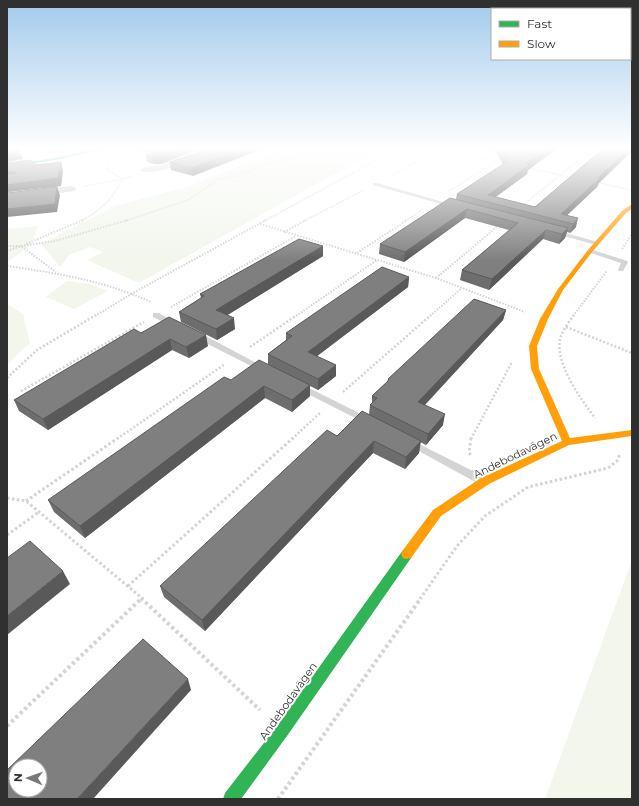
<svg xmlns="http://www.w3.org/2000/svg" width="639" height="806" font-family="Montserrat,sans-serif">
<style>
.green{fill:#f2f6ed}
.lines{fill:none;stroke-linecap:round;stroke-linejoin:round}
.path-far4{stroke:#d4d4d4;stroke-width:1.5;stroke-dasharray:1 1;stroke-linecap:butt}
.path-far3{stroke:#d4d4d4;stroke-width:2;stroke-dasharray:1.5 1.5;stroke-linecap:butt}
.path-far2{stroke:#d4d4d4;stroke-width:2.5;stroke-dasharray:2 2;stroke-linecap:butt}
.path-far1{stroke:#d4d4d4;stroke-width:3;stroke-dasharray:2.5 2.5;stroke-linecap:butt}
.path{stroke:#d4d4d4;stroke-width:4;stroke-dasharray:3 3;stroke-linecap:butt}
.lane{fill:#d4d4d4;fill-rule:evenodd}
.street{fill:#d4d4d4;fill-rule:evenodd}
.fast{fill:#30b455;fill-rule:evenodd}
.slow{fill:#ff9f0a;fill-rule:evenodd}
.wall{fill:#6d6d6d}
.shaded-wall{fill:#595959}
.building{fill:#7f7f7f;stroke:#595959;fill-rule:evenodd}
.labels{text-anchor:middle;stroke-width:4;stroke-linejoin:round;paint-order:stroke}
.street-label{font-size:11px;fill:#303030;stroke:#fff}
</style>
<rect width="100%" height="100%" fill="#fff"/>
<g class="green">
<path d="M 284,148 L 387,148 L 323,180 L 139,283 L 87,260 L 103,252 L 90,247 L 69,255 L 60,267 L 41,244 L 115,206 L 190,186 Z"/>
<path d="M 38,226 L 32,244 L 7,262 L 7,229 Z"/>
<path d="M 67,281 L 89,284 L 108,291 L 74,309 L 46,297 Z"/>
<path d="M 7,304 L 23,314 L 30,343 L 7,364 Z"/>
<path d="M 632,560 L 632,799 L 545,799 Z"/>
</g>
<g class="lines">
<g class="path-far4">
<path d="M 435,148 L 505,163"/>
<path d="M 528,168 L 574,178"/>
<path d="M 392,175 L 438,150"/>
<path d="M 596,182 L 631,190"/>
<path d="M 85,186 L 123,179 L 131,176"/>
<path d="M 449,191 L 503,157"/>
<path d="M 522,206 L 593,148"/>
<path d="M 81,221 C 100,211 113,198 123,179 L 107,170 L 110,163"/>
<path d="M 125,221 L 188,200 L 219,179 L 237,176 L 275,161 L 288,159 L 311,148"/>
<path d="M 264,221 L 399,148"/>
<path d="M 304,221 L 364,190"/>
<path d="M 405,221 L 421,211"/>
</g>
<g class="path-far3">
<path d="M 260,224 L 436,278 L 525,312"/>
<path d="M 284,232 L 306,220"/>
<path d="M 26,244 L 83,220"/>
<path d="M 7,246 L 21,246 L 56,272"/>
<path d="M 21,246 L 55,241 L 128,220"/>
<path d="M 622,249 L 632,234"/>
<path d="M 7,251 L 21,246"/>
<path d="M 357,253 L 407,220"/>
<path d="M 7,266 C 57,273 105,281 151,302"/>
<path d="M 436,278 L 498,226"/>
<path d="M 171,307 L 296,236"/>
<path d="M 95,316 L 133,293 L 266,220"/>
<path d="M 296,316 L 377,260"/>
<path d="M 430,316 L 462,288"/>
<path d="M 573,316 L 607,271"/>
</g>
<g class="path-far2">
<path d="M 574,315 C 569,322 562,331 560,339 C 555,364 581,399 595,418"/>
<path d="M 566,327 L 632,353"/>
<path d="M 250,347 L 297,315"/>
<path d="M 7,378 L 37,350 L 96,315"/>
<path d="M 21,391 L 144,322"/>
<path d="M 343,392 L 431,315"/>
<path d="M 117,439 L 225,364"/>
<path d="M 292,439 L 320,413"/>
<path d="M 471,439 L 512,362"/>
</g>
<g class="path-far1">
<path d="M 471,438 L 469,452 L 471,456"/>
<path d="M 7,498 L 26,501 L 143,599"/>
<path d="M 26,501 L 118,438"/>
<path d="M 7,535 L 39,512"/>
<path d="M 128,586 L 293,438"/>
<path d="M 420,599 L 457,546 L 485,516 L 528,487 L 608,468 L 617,461 L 620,454"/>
</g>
<g class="path">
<path d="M 141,598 L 260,710"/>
<path d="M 7,726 L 142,598"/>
<path d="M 278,799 L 421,598"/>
</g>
<g class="lane">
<path d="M 373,183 L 377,183 L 457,206 L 452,207 L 373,185 Z"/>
<path d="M 555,230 L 598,242 L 599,243 L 596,245 L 553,233 L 553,231 Z"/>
<path d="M 590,249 L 627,261 L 628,262 L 623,271 L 619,271 L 618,270 L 621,263 L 588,252 L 587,251 Z"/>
<path d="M 153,313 L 159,313 L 178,324 L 177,326 L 171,326 L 153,317 Z"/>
<path d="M 194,333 L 200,333 L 268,369 L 264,372 L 261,371 L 194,337 L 193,335 Z"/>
<path d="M 301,384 L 371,419 L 373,421 L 371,423 L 365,423 L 298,389 L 297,387 L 298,385 Z"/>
<path d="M 409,439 L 487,478 L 488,481 L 487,484 L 483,485 L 479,484 L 406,444 L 404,442 L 406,440 Z"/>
</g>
<g class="street">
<path d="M 207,148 L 220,148 C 212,156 148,179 140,170 L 145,167 L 161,165 Z"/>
<path d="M 71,186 L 75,187 L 76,189 L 75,191 L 7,200 L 7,194 Z"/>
</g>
<g class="fast">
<path d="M 99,148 L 109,148 L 56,160 L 7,167 L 7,165 L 56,158 Z"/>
<path d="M 407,549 L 411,550 L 413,554 L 411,558 L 287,736 L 241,799 L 223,799 L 225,793 L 277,726 L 403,550 Z"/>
</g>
<path class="slow" d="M 632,204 L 632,209 L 626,213 L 592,252 L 563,290 L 548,319 L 537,346 L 539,369 L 570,438 L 632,430 L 632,436 L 569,445 L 489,484 L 441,516 L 411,558 L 407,559 L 403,558 L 401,554 L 403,550 L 433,510 L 481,478 L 562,441 L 531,369 L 529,346 L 540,319 L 558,289 L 588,250 L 622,211 Z"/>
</g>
<g class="wall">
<path d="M 131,148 L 202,148 L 161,164 L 154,164 L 147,162 L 146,155 L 152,154 Z"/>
<path d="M 493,148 L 558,148 L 528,170 L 527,174 L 495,197 L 535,207 L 604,148 L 632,148 L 632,153 L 630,153 L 599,183 L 597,187 L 567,215 L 576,227 L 570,233 L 567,232 L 565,238 L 559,244 L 543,239 L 489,290 L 460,280 L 462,270 L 509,230 L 465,218 L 404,262 L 379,254 L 380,244 L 456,199 L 457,194 L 503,164 Z"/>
<path d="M 205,150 L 193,176 L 171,170 L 170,162 Z"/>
<path d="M 7,163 L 37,165 L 63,170 L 61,186 L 7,192 Z"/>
<path d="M 323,246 L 323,256 L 227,315 L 235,329 L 217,340 L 181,322 L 179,312 L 201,298 L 200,294 Z"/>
<path d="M 409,277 L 408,287 L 317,356 L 336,376 L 318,390 L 310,386 L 310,396 L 292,412 L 265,398 L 85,538 L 54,512 L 48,500 L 231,380 L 268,365 L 268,354 L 286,340 L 286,333 Z"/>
<path d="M 506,310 L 503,320 L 425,405 L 443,425 L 426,445 L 420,442 L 419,453 L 405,469 L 373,453 L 205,631 L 164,597 L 160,586 L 337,436 L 369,415 L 370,405 L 372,403 L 372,396 L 387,382 L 388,379 Z"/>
<path d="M 141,333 L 208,346 L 189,358 L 172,350 L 48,430 L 19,411 L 14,400 Z"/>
</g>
<g class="shaded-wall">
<path d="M 181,148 L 202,148 L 161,164 L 154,164 L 153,157 Z"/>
<path d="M 245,148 L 265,148 L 193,176 L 191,168 Z"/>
<path d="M 549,148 L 558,148 L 528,170 L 527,174 L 489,202 L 488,195 L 527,163 Z"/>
<path d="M 630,148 L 632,148 L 630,153 L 599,183 L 597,187 L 561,221 L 561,214 L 598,178 Z"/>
<path d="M 20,152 L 23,159 L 7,162 L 7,154 Z"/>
<path d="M 61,162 L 63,170 L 61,186 L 7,192 L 7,185 Z"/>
<path d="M 57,187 L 60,195 L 57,212 L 7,217 L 7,209 Z"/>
<path d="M 467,209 L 465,218 L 404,262 L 405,252 Z"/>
<path d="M 578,218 L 576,227 L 570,233 L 573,224 Z"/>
<path d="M 568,228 L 565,238 L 559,244 L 562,234 Z"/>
<path d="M 546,230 L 543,239 L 489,290 L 492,279 Z"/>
<path d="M 323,246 L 323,256 L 218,321 L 216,310 Z"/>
<path d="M 409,277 L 408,287 L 308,363 L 308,352 Z"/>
<path d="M 506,310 L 503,320 L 417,413 L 418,402 Z"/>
<path d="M 234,318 L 235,329 L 217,340 L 216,329 Z"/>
<path d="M 206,335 L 208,346 L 189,358 L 186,347 Z"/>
<path d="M 170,339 L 172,350 L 48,430 L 43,419 Z"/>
<path d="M 336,365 L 336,376 L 318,390 L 318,379 Z"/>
<path d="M 310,385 L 310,396 L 292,412 L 292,400 Z"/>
<path d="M 264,386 L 265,398 L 85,538 L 80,526 Z"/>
<path d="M 445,414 L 443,425 L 426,445 L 428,434 Z"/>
<path d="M 374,441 L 373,453 L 205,631 L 202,620 Z"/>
<path d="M 421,441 L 419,453 L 405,469 L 406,457 Z"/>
<path d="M 63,571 L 70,584 L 7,635 L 7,616 Z"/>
<path d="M 188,679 L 191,690 L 93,799 L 77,799 Z"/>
</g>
<g class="building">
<path d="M 7,148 L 15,148 L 20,152 L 7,154 Z"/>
<path d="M 156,148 L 181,148 L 159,156 L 153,157 L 146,155 L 170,152 Z"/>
<path d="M 208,148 L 245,148 L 191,168 L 170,162 L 205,150 Z"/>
<path d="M 500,148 L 549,148 L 527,163 L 529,165 L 488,195 L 535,207 L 604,148 L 630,148 L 598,178 L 600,178 L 561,214 L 578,218 L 573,224 L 457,194 L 508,161 Z"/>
<path d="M 30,160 L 37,165 L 61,162 L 58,178 L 7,185 L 7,174 L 16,173 L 7,171 L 7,163 Z"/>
<path d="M 57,187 L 55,204 L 7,209 L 7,193 Z"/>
<path d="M 450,198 L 568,228 L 562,234 L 546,230 L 492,279 L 462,270 L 518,223 L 467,209 L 405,252 L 380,244 Z"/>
<path d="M 299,239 L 323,246 L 216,310 L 234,318 L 216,329 L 179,312 L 204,296 L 200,294 Z"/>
<path d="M 382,267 L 409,277 L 308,352 L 336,365 L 318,379 L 268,354 L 292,336 L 286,333 Z"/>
<path d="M 474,299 L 506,310 L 418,402 L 445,414 L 428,434 L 370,405 L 377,398 L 372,396 L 389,380 L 388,379 Z"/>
<path d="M 169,317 L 206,335 L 186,347 L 170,339 L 43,419 L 14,400 L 134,329 L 141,333 Z"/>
<path d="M 259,360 L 310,385 L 292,400 L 264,386 L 80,526 L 48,500 L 224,377 L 231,380 Z"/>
<path d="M 362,411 L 421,441 L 406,457 L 374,441 L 202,620 L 160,586 L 327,430 L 337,436 Z"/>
<path d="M 30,541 L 63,571 L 7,616 L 7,558 Z"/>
<path d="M 143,639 L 188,679 L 77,799 L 7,799 L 7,770 ZM 16,766 L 40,766 L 40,790 L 16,790 Z"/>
</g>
<linearGradient id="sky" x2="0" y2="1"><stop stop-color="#a2caec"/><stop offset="0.57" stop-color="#fff"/><stop offset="1" stop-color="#fff" stop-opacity="0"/></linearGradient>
<rect width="639" height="261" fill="url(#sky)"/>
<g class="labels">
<g class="street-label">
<text transform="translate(515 455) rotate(-26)" y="4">Andebodavägen</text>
<text transform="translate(288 701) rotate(-55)" y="4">Andebodavägen</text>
</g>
</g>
<rect width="639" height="806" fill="none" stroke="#303030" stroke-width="16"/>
<rect x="491" y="8" width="140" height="52" fill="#ffffff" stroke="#acacac"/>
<rect x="499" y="21" width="20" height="6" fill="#30b455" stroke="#acacac"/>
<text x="527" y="28" font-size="12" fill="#303030">Fast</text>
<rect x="499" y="41" width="20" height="6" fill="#ff9f0a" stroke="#acacac"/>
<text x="527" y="48" font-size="12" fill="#303030">Slow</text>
<g transform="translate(28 778) rotate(272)"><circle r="19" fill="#ffffff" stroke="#acacac"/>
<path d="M0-3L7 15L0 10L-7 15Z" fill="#787878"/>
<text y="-6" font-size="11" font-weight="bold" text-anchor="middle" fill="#303030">N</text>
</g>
</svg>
